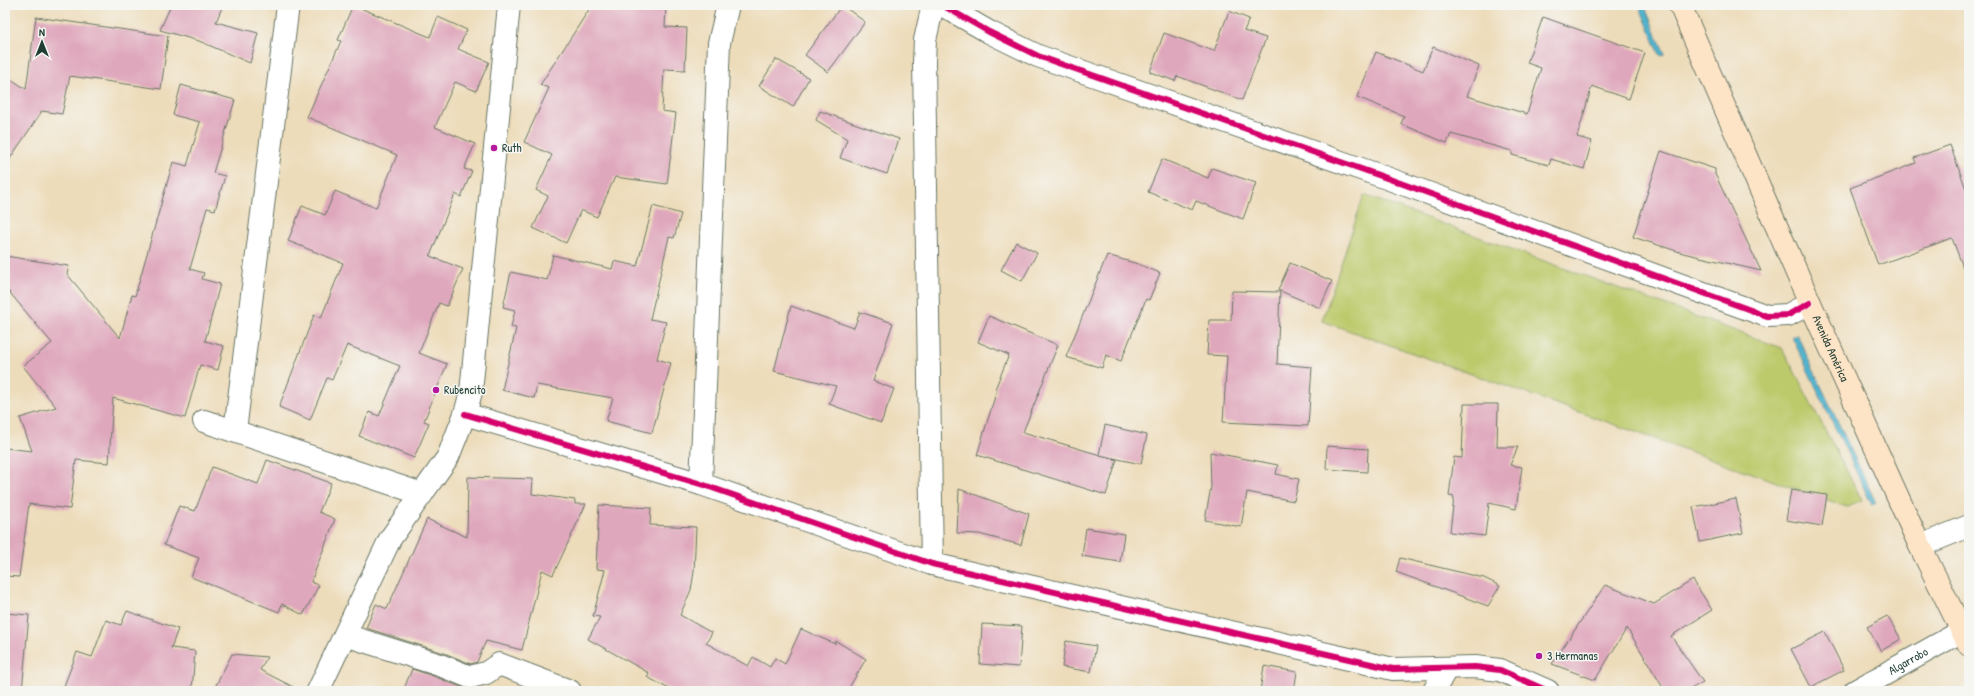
<svg xmlns="http://www.w3.org/2000/svg" width="1974" height="696" font-family="'Patrick Hand',sans-serif">
<style>
.green{fill:#bdca6c;stroke:#6e8450}
.water{fill:#53b6d1;stroke:#397a82}
.building{fill:#dfa7bc}
.lines{fill:none;stroke-linecap:round;stroke-linejoin:round}
.minor-casing{stroke:#677563;stroke-width:24}
.tertiary-casing{stroke:#677563;stroke-width:24}
.secondary-casing{stroke:#677563;stroke-width:24}
.minor{stroke:#fff;stroke-width:22}
.tertiary{stroke:#fff;stroke-width:22}
.secondary{stroke:#fee4c6;stroke-width:22}
.cycleway-casing{stroke:#f6f6f2;stroke-width:8}
.cycleway{stroke:#d6006c;stroke-width:6}
.poi-dot{fill:#b5179e;stroke:#f6f6f2;stroke-width:1.5}
.labels{text-anchor:middle;stroke-width:3;stroke-linejoin:round;paint-order:stroke}
.poi-label{font-size:12px;fill:#1f3d34;stroke:#f6f6f2;text-anchor:start}
.street-label{font-size:12px;fill:#1f3d34;stroke:#f6f6f2}
</style>
<rect width="100%" height="100%" fill="#f6f6f2"/>
<filter id="ink" filterUnits="userSpaceOnUse"><feTurbulence type="fractalNoise" baseFrequency=".025" numOctaves="2"/><feDisplacementMap in="SourceGraphic" scale="8" xChannelSelector="R" yChannelSelector="G"/><feConvolveMatrix kernelMatrix="1 2 1 2 8 2 1 2 1" color-interpolation-filters="sRGB"/></filter>
<filter id="wash" filterUnits="userSpaceOnUse"><feTurbulence type="fractalNoise" baseFrequency=".012" numOctaves="4" result="noise"/><feDisplacementMap in="SourceGraphic" scale="16" xChannelSelector="R" yChannelSelector="G"/><feGaussianBlur stdDeviation="0.9" result="paint"/><feColorMatrix in="noise" values="0 0 0 0 0 0 0 0 0 0 0 0 0 0 0 0 0 1.4 0 .05"/><feComposite in="paint" operator="in"/></filter>
<g filter="url(#wash)">
<rect width="100%" height="100%" fill="#eddcba"/>
<path class="green" d="M 1364,195 L 1782,348 L 1862,500 L 1847,507 L 1322,321 Z"/>
<g class="water">
<path d="M 1639,5 L 1644,5 L 1665,54 L 1660,55 Z"/>
<path d="M 1797,335 L 1876,503 L 1872,505 L 1792,337 Z"/>
</g>
<g id="blocks">
<g class="building">
<path d="M 171,5 L 223,5 L 216,22 L 258,33 L 250,63 L 199,41 L 160,30 Z"/>
<path d="M 353,5 L 430,37 L 438,17 L 467,30 L 458,49 L 489,62 L 476,91 L 455,82 L 435,127 L 475,144 L 464,169 L 472,171 L 461,197 L 455,194 L 430,256 L 463,269 L 447,306 L 439,303 L 419,353 L 447,364 L 424,421 L 429,423 L 414,458 L 359,436 L 369,412 L 379,416 L 400,366 L 347,345 L 332,380 L 327,378 L 310,420 L 279,407 L 314,315 L 321,318 L 343,263 L 288,241 L 302,206 L 325,215 L 335,191 L 376,208 L 397,155 L 307,117 L 341,41 L 338,40 Z"/>
<path d="M 592,5 L 666,5 L 665,27 L 687,28 L 685,70 L 664,69 L 662,111 L 676,113 L 667,184 L 615,177 L 597,217 L 581,210 L 566,243 L 533,228 L 548,196 L 536,190 L 552,155 L 524,142 L 549,88 L 540,85 Z"/>
<path d="M 842,5 L 865,22 L 828,72 L 805,55 Z"/>
<path d="M 1229,11 L 1249,19 L 1244,31 L 1266,38 L 1242,100 L 1177,76 L 1175,81 L 1150,72 L 1164,33 L 1214,51 Z"/>
<path d="M 36,17 L 168,36 L 161,89 L 70,76 L 62,114 L 42,111 L 5,166 L 5,75 L 26,89 Z"/>
<path d="M 1543,17 L 1645,53 L 1629,99 L 1592,86 L 1577,137 L 1592,141 L 1584,169 L 1551,159 L 1549,165 L 1537,162 L 1512,155 L 1512,151 L 1451,134 L 1447,143 L 1401,124 L 1404,116 L 1357,97 L 1376,52 L 1423,71 L 1433,47 L 1479,66 L 1467,96 L 1527,114 L 1541,68 L 1527,63 Z"/>
<path d="M 776,59 L 809,78 L 793,107 L 759,86 Z"/>
<path d="M 181,85 L 235,100 L 213,173 L 225,176 L 215,210 L 207,208 L 190,269 L 204,273 L 202,279 L 220,284 L 205,341 L 224,346 L 218,370 L 200,365 L 185,418 L 113,398 L 109,463 L 76,460 L 70,509 L 29,504 L 19,577 L 5,576 L 5,448 L 32,451 L 20,418 L 56,407 L 23,366 L 52,343 L 5,287 L 5,256 L 69,266 L 67,274 L 120,338 L 132,295 L 135,296 L 173,162 L 187,166 L 200,122 L 173,115 Z"/>
<path d="M 820,111 L 899,139 L 887,174 L 840,158 L 847,139 L 816,120 Z"/>
<path d="M 1950,145 L 1969,197 L 1969,278 L 1967,278 L 1952,238 L 1878,265 L 1850,188 L 1916,163 L 1914,158 Z"/>
<path d="M 1661,151 L 1715,169 L 1715,174 L 1761,271 L 1683,253 L 1633,237 Z"/>
<path d="M 1162,159 L 1208,178 L 1212,168 L 1256,183 L 1243,219 L 1196,201 L 1192,210 L 1148,192 Z"/>
<path d="M 653,206 L 681,214 L 674,238 L 669,237 L 650,319 L 666,322 L 657,359 L 671,363 L 652,433 L 606,421 L 613,398 L 537,385 L 534,398 L 502,390 L 516,328 L 511,327 L 515,310 L 503,307 L 511,272 L 547,280 L 553,255 L 612,269 L 614,261 L 637,266 Z"/>
<path d="M 1016,242 L 1037,253 L 1022,281 L 1001,270 Z"/>
<path d="M 1107,255 L 1138,264 L 1160,273 L 1149,300 L 1146,299 L 1121,361 L 1106,355 L 1102,368 L 1066,357 Z"/>
<path d="M 1290,263 L 1332,281 L 1320,308 L 1278,290 Z"/>
<path d="M 1232,291 L 1280,292 L 1277,364 L 1312,367 L 1308,426 L 1223,422 L 1227,356 L 1207,355 L 1209,320 L 1231,320 Z"/>
<path d="M 791,306 L 854,328 L 860,312 L 893,323 L 873,381 L 894,389 L 881,423 L 829,404 L 836,386 L 774,371 Z"/>
<path d="M 989,316 L 1058,345 L 1023,432 L 1117,460 L 1106,495 L 977,455 L 997,390 L 995,389 L 1009,355 L 978,342 Z"/>
<path d="M 1464,404 L 1498,404 L 1497,447 L 1518,447 L 1510,465 L 1522,467 L 1516,509 L 1489,503 L 1485,536 L 1450,532 L 1454,497 L 1449,496 L 1454,457 L 1462,458 Z"/>
<path d="M 1105,425 L 1147,435 L 1141,464 L 1099,455 Z"/>
<path d="M 1327,446 L 1368,449 L 1367,472 L 1326,469 Z"/>
<path d="M 1210,452 L 1278,465 L 1276,474 L 1299,479 L 1294,501 L 1247,492 L 1241,527 L 1205,520 L 1211,487 Z"/>
<path d="M 267,460 L 331,483 L 319,512 L 335,519 L 311,582 L 319,585 L 303,615 L 282,604 L 279,612 L 191,577 L 199,558 L 164,545 L 179,506 L 195,511 L 212,467 L 258,484 Z"/>
<path d="M 468,477 L 533,479 L 532,494 L 575,500 L 575,504 L 586,504 L 553,575 L 542,570 L 522,650 L 486,641 L 477,662 L 471,664 L 444,653 L 366,628 L 376,604 L 387,609 L 427,519 L 467,537 Z"/>
<path d="M 959,489 L 1029,514 L 1021,545 L 979,534 L 957,533 Z"/>
<path d="M 1791,490 L 1827,495 L 1822,526 L 1786,520 Z"/>
<path d="M 1736,499 L 1743,533 L 1700,542 L 1693,507 Z"/>
<path d="M 599,505 L 651,508 L 650,525 L 696,527 L 694,572 L 691,590 L 680,615 L 712,633 L 706,643 L 748,666 L 753,657 L 770,667 L 775,658 L 785,664 L 801,629 L 835,644 L 836,641 L 866,659 L 847,691 L 673,691 L 647,677 L 649,673 L 588,639 L 600,617 L 593,616 L 605,570 L 596,569 Z"/>
<path d="M 1086,528 L 1124,534 L 1120,562 L 1082,556 Z"/>
<path d="M 1400,558 L 1484,578 L 1500,586 L 1488,606 L 1396,572 Z"/>
<path d="M 1693,580 L 1712,610 L 1671,636 L 1703,682 L 1687,691 L 1665,691 L 1627,628 L 1595,680 L 1552,664 L 1605,585 L 1654,604 Z"/>
<path d="M 127,611 L 178,629 L 171,648 L 195,651 L 192,691 L 77,691 L 64,686 L 77,652 L 92,657 L 106,620 L 121,625 Z"/>
<path d="M 5,613 L 29,615 L 22,691 L 5,691 Z"/>
<path d="M 1887,616 L 1901,639 L 1881,651 L 1867,627 Z"/>
<path d="M 982,624 L 1022,626 L 1019,667 L 980,664 Z"/>
<path d="M 1825,632 L 1844,670 L 1811,687 L 1791,649 Z"/>
<path d="M 1066,641 L 1096,646 L 1091,672 L 1062,667 Z"/>
<path d="M 232,654 L 267,657 L 260,670 L 301,691 L 213,691 Z"/>
<path d="M 1264,666 L 1297,672 L 1294,691 L 1260,691 Z"/>
<path d="M 412,669 L 436,677 L 466,689 L 465,691 L 403,691 Z"/>
</g>
</g>
</g>
<g filter="url(#ink)">
<use href="#blocks" fill-opacity="0" stroke="#677563" stroke-width="1"/>
<g class="lines">
<defs>
<g id="minor">
<path d="M 942,5 L 989,32 L 1038,56 L 1381,176 L 1767,316 L 1788,315 L 1810,303"/>
<path d="M 465,414 L 701,484 L 932,564 L 1393,669 L 1475,667 L 1500,670 L 1548,691"/>
<path d="M 204,421 L 422,494"/>
<path d="M 235,431 L 288,5"/>
<path d="M 701,484 L 719,43 L 728,5"/>
<path d="M 932,564 L 924,62 L 925,40 L 933,5"/>
<path d="M 345,635 L 440,665 L 470,677 L 486,673 L 499,664 L 570,691"/>
<path d="M 318,691 L 390,539 L 448,457 L 465,414 L 471,392 L 509,5"/>
<path d="M 1434,691 L 1446,669"/>
<path id="s1" d="M 1855,691 L 1962,631"/>
</g>
<path id="tertiary" d="M 1920,546 L 1969,526"/>
<g id="secondary">
<path id="s2" d="M 1680,5 L 1810,303 L 1920,546 L 1969,645"/>
</g>
</defs>
<use href="#minor" class="minor-casing"/>
<use href="#tertiary" class="tertiary-casing"/>
<use href="#secondary" class="secondary-casing"/>
<use href="#minor" class="minor"/>
<use href="#tertiary" class="tertiary"/>
<use href="#secondary" class="secondary"/>
<defs>
<g id="cycleway">
<path d="M 942,5 L 989,32 L 1038,56 L 1381,176 L 1767,316 L 1788,315 L 1810,303"/>
<path d="M 465,414 L 701,484 L 932,564 L 1393,669 L 1475,667 L 1500,670 L 1548,691"/>
</g>
</defs>
<use href="#cycleway" class="cycleway-casing"/>
<use href="#cycleway" class="cycleway"/>
</g>
</g>
<g class="poi-dot">
<circle cx="494" cy="148" r="4"/>
<circle cx="436" cy="390" r="4"/>
<circle cx="1539" cy="656" r="4"/>
</g>
<g class="labels">
<g class="poi-label">
<text x="502" y="152">Ruth</text>
<text x="444" y="394">Rubencito</text>
<text x="1547" y="660">3 Hermanas</text>
</g>
<g class="street-label">
<text dy="4" stroke="none"><textPath href="#s2" startOffset="375">Avenida América</textPath></text>
<text dy="4" stroke="none"><textPath href="#s1" startOffset="61">Algarrobo</textPath></text>
</g>
</g>
<rect width="1974" height="696" fill="none" stroke="#f6f6f2" stroke-width="20"/>
<g transform="translate(42 42)" stroke="#f6f6f2" stroke-width="3" paint-order="stroke">
<path d="M0-3L7 15L0 10L-7 15Z" fill="#1f3d34"/>
<text y="-6" font-size="11" font-weight="bold" text-anchor="middle" fill="#1f3d34">N</text>
</g>
</svg>
